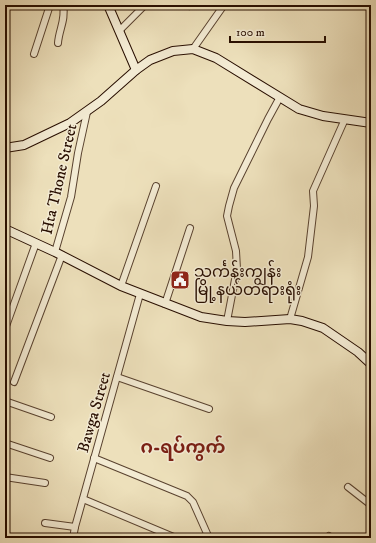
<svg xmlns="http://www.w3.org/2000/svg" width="376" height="543" font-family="'IM FELL DW Pica','Noto Sans Myanmar',serif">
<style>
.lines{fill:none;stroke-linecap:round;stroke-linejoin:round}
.street-casing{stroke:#59422f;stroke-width:8}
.secondary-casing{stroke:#280e00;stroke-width:10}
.street{stroke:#f3ebd3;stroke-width:6}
.secondary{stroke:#f3ebd3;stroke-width:8}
.labels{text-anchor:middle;stroke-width:3;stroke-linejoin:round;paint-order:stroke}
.street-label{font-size:16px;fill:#280e00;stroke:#f3ebd3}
.poi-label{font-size:16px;fill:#280e00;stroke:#f3ebd3;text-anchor:start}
.quarter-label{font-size:18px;font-weight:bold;fill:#7a1f14;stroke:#f3ebd3}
</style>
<rect width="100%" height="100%" fill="#ede0bb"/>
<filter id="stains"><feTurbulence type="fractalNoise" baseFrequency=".005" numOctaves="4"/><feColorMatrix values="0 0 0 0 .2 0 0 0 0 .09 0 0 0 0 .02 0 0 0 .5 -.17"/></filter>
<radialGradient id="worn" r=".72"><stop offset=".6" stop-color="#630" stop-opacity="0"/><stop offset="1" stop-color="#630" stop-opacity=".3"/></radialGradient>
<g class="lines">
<defs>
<g id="street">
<path d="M 187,5 L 189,6"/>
<path d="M 120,30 L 145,5"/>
<path d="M 58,43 C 59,29 66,20 63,5"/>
<path d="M 193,49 L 224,5"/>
<path d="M 34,54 L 50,5"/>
<path d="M 55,252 L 71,197 L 78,153 L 87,112"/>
<path d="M 121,286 L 156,186"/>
<path d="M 165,304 L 190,228"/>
<path d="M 290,319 L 308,257 L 314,206 L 313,191 L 345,119"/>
<path d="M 227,321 L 237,269 L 236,251 L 227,216 L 229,206 L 234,188 L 268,119 L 280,97"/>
<path d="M 5,329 L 36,243"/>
<path d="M 117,377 L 209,409"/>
<path d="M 14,382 L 62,255"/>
<path d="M 5,401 L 51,417"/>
<path d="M 5,443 L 50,458"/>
<path d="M 94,458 L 187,496 L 193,502 L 209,538"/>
<path d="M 5,477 L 45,483"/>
<path d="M 348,487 L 371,505"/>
<path d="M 83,499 L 176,538"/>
<path d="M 45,523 L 75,527"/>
<path d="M 329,536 L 332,538"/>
<path d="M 73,538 L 75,527 L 140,294"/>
</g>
<g id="secondary">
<path d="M 108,5 L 136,70"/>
<path d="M 5,148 L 24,145 L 70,123 L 101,101 L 136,70 L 150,60 L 173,51 L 193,49 L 216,58 L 299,109 L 323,116 L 371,123"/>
<path d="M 5,229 L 55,252 L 121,286 L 201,317 L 227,321 L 245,322 L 290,319 L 302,321 L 323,328 L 358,352 L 371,364"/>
</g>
</defs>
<use href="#street" class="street-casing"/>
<use href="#secondary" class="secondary-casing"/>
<use href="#street" class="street"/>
<use href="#secondary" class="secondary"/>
</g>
<defs>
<symbol id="civic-square" viewBox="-11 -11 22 22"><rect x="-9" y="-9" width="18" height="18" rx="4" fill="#8f2418" stroke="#f3ebd3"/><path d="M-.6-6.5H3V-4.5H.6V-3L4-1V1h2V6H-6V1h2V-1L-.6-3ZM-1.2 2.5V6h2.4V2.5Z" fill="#fff"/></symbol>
</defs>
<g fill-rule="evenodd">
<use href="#civic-square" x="169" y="269" width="22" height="22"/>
</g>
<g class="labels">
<g class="street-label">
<text transform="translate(58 179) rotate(-77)" y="6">Hta Thone Street</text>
<text transform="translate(93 412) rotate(-74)" y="6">Bawga Street</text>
</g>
<g class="poi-label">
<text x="194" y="277">သင်္ကန်းကျွန်း<tspan x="194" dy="18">မြို့နယ်တရားရုံး</tspan></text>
</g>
<g class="quarter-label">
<text x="183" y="453">ဂ-ရပ်ကွက်</text>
</g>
</g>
<rect width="376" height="543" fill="none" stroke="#ede0bb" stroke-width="20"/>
<rect x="6" y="6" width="364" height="531" fill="none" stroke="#280e00" stroke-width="2"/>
<rect x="10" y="10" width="356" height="523" fill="none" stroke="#280e00"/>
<path d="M230 36v6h95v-6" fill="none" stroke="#280e00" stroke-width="2"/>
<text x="236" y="36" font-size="12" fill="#280e00" stroke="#f3ebd3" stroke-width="3" paint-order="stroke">100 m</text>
<rect width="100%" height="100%" filter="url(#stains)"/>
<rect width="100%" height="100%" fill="url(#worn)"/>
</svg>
